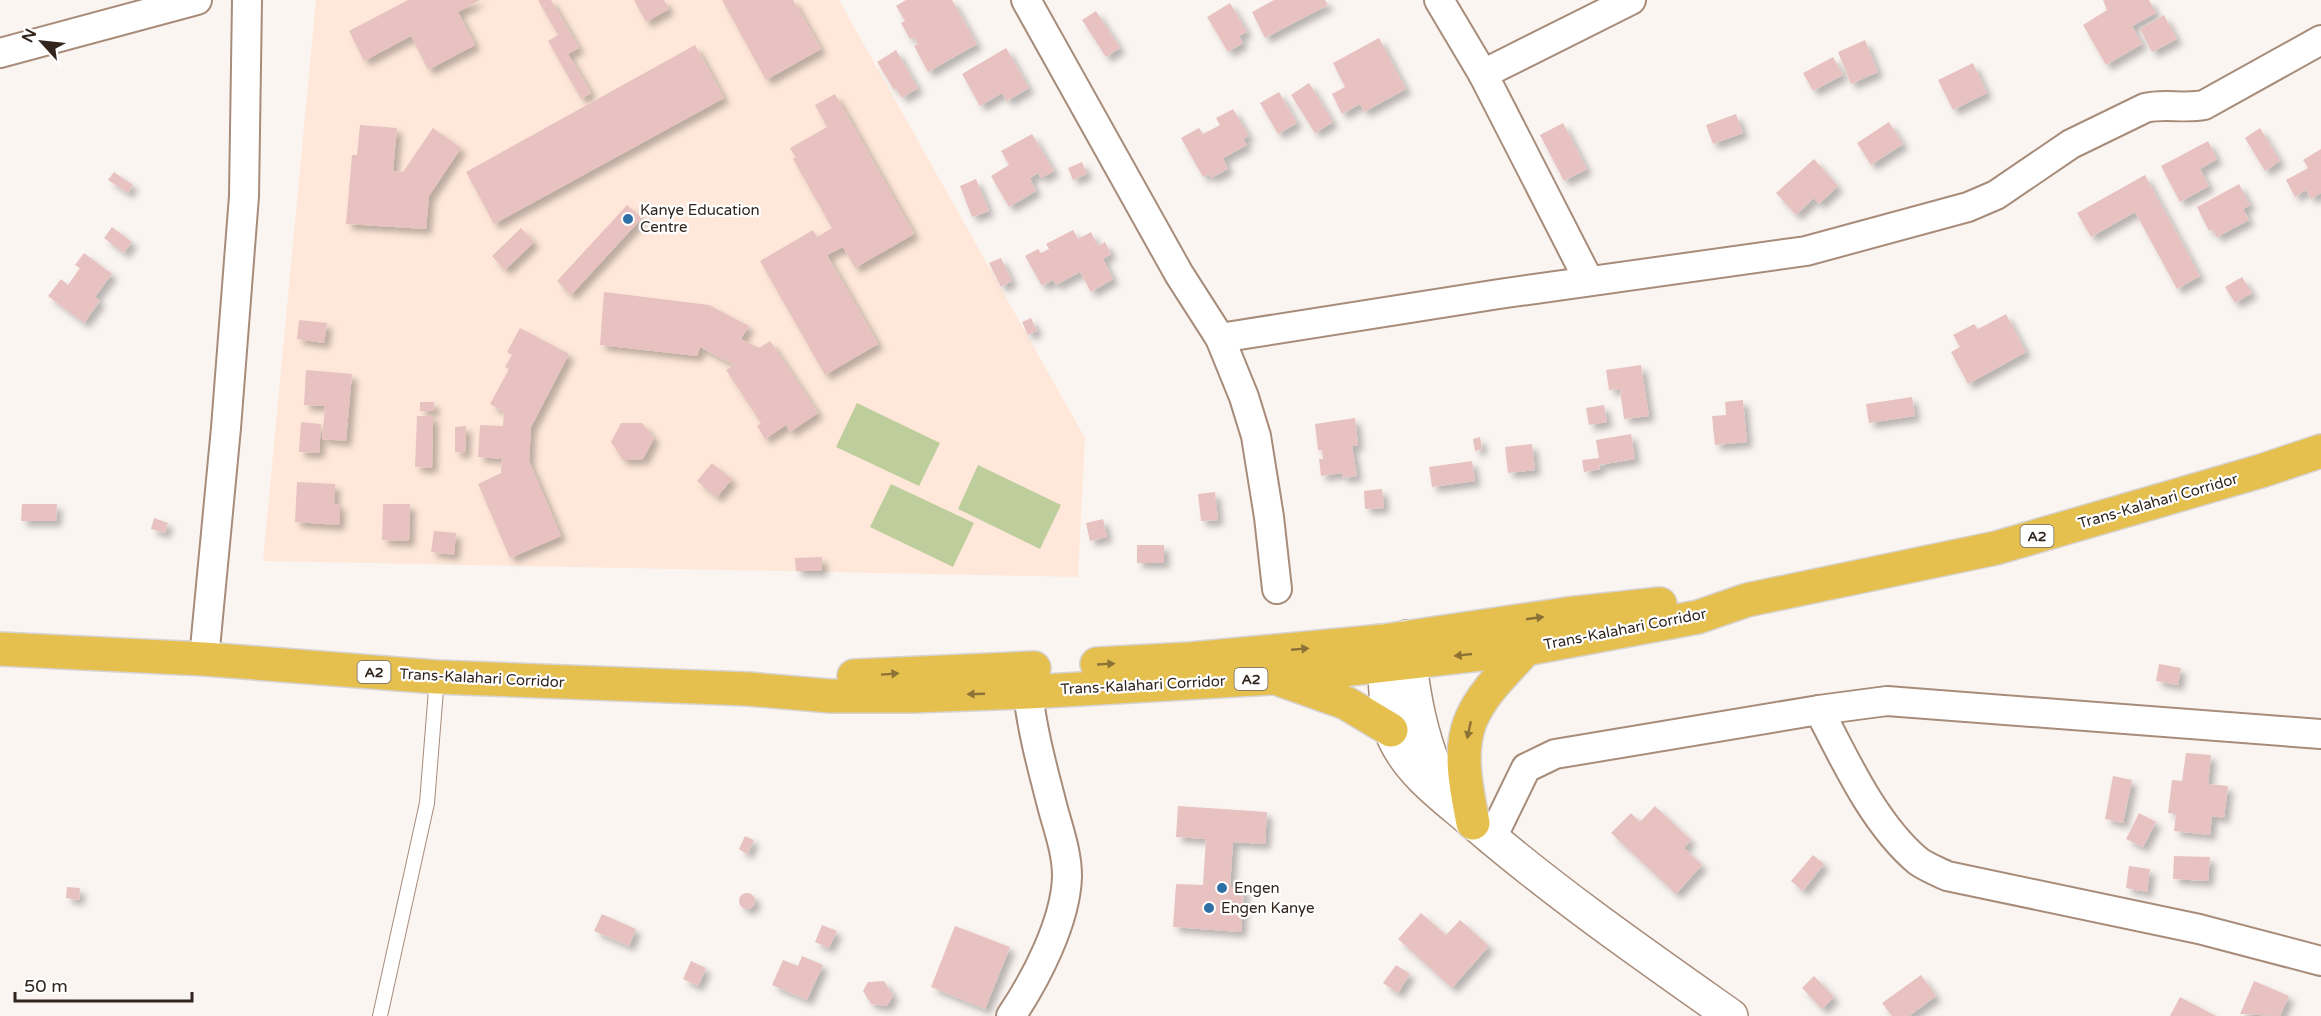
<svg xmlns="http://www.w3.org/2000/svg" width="2321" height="1016" font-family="'Varela Round',sans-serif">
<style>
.built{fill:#ffe8d9}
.green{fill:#becd9c}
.building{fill:#e7c2c0;filter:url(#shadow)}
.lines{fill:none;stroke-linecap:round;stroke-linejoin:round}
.service-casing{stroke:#a88c7a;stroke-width:16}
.minor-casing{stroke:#a88c7a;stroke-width:32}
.tertiary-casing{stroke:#a88c7a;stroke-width:36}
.trunk-casing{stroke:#d6d3d2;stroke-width:36}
.service{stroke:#fff;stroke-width:14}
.minor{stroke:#fff;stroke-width:28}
.tertiary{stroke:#fff;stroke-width:33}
.trunk{stroke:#e6c04f;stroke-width:33}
.oneway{fill:#8c7236}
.poi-dot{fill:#2e6fa5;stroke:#fff;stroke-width:2}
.labels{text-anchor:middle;stroke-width:4.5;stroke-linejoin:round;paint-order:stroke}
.shield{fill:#fff;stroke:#6f6662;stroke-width:1.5}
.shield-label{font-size:14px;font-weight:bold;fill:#31251e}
.poi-label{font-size:15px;fill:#31251e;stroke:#fff;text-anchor:start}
.street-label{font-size:15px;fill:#31251e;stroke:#fff}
</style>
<defs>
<filter id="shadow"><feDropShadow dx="5.5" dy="5.5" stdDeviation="3" flood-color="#0004"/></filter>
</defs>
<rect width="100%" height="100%" fill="#fbf5f1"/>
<path class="built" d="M 316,0 L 839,0 L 1085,438 L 1078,577 L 263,561 Z"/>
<g class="green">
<path d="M 857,403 L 940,443 L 919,486 L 836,447 Z"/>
<path d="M 978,465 L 1061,505 L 1040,549 L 958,509 Z"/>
<path d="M 891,484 L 974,523 L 953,567 L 870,527 Z"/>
</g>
<g class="building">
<path d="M 408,0 L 480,0 L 458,12 L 475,45 L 428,70 L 411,36 L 364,61 L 349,31 Z"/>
<path d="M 538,0 L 551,0 L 579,48 L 568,54 L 591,93 L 581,99 L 548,41 L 558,35 Z"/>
<path d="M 634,0 L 664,0 L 669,9 L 646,22 Z"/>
<path d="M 722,0 L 793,0 L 821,49 L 766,80 Z"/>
<path d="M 906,0 L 952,0 L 977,44 L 928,72 L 914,46 L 918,44 L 914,37 L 910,39 L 901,23 L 905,21 L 896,6 Z"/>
<path d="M 1274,0 L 1325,0 L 1328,5 L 1265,38 L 1252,12 Z"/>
<path d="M 2103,0 L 2149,0 L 2156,13 L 2132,26 L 2142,44 L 2106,65 L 2083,25 L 2107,10 Z"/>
<path d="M 1230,3 L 1247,32 L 1239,36 L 1243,43 L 1228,52 L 1207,17 Z"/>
<path d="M 1096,11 L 1120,48 L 1106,57 L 1082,20 Z"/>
<path d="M 2164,15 L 2177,39 L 2152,52 L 2140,29 Z"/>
<path d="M 1379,38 L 1406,89 L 1364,112 L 1360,104 L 1342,114 L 1332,94 L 1345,87 L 1333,63 Z"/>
<path d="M 1865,40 L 1878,72 L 1851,84 L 1838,52 Z"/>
<path d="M 695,45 L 724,98 L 494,224 L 466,172 Z"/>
<path d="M 1006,48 L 1029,88 L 1007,101 L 1002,93 L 980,106 L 962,74 Z"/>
<path d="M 896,50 L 918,88 L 902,98 L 896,88 L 894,90 L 877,62 Z"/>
<path d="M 1833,57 L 1843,75 L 1813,91 L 1803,73 Z"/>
<path d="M 1973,63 L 1987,93 L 1953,110 L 1938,80 Z"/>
<path d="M 1309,83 L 1333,122 L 1315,133 L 1291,95 Z"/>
<path d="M 1279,92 L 1297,123 L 1278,134 L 1260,103 Z"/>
<path d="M 835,94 L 914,234 L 855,268 L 843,247 L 827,255 L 878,344 L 825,375 L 760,261 L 813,230 L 817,237 L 832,228 L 793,159 L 796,158 L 790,148 L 827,127 L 815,105 Z"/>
<path d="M 1233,109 L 1249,136 L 1243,139 L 1247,145 L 1223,158 L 1228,169 L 1211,178 L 1209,174 L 1203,177 L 1181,138 L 1199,128 L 1203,134 L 1220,125 L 1216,118 Z"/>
<path d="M 1736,114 L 1743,133 L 1713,144 L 1706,125 Z"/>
<path d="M 1889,122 L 1903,144 L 1871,165 L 1857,143 Z"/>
<path d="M 1563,123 L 1587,169 L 1564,181 L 1540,135 Z"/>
<path d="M 360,125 L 397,128 L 393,171 L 403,172 L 433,128 L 461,148 L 429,196 L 426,229 L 346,224 L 352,155 L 357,155 Z"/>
<path d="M 2260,128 L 2280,161 L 2265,171 L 2245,138 Z"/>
<path d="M 1032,134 L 1054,171 L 1041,178 L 1038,173 L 1030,178 L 1036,191 L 1009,207 L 991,176 L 1009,165 L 1001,151 Z"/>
<path d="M 2208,141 L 2217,159 L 2200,169 L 2209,186 L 2180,202 L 2161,166 Z"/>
<path d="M 2321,149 L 2321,193 L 2311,199 L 2306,190 L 2295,197 L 2286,180 L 2308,168 L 2303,160 Z"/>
<path d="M 1814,159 L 1838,186 L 1819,204 L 1814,198 L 1796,215 L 1776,193 Z"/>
<path d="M 1082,162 L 1087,174 L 1073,180 L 1068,168 Z"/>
<path d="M 114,172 L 133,185 L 128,193 L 108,180 Z"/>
<path d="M 2145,175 L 2200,276 L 2177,289 L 2135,212 L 2091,237 L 2077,213 Z"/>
<path d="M 976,179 L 989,211 L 972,217 L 960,186 Z"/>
<path d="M 2239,184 L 2250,205 L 2243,209 L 2249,220 L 2217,237 L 2212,229 L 2209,231 L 2197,207 Z"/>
<path d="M 627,205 L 642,218 L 571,295 L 557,281 Z"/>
<path d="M 112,227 L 132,242 L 124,253 L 104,238 Z"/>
<path d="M 521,228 L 534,242 L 505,270 L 492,256 Z"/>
<path d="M 1073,230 L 1078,239 L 1091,232 L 1098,246 L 1105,242 L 1111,254 L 1103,259 L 1113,279 L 1091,292 L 1080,272 L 1056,285 L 1053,280 L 1042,286 L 1025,256 L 1038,249 L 1041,253 L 1049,249 L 1046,244 Z"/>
<path d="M 84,253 L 112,274 L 95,297 L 100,301 L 84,323 L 48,296 L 61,279 L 68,285 L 80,268 L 75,265 Z"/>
<path d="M 1001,258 L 1012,281 L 1001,287 L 989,263 Z"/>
<path d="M 2242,277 L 2252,293 L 2235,303 L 2225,287 Z"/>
<path d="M 604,292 L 709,305 L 749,326 L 741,339 L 759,348 L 770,341 L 818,413 L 790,432 L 786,425 L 765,439 L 757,426 L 761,423 L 726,370 L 734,365 L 700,347 L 697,356 L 600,345 Z"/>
<path d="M 2006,314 L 2026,352 L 1968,384 L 1951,352 L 1960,347 L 1953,335 L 1974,324 L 1978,329 Z"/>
<path d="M 1031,318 L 1037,331 L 1028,335 L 1022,322 Z"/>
<path d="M 299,320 L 327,323 L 324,343 L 297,339 Z"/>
<path d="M 520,328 L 569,354 L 531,427 L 529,461 L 561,536 L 510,558 L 478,484 L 501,473 L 502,459 L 478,457 L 480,425 L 503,426 L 504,412 L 490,404 L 509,369 L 505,367 L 512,355 L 507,352 Z"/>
<path d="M 1641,365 L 1649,416 L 1624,419 L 1620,389 L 1609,390 L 1606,370 Z"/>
<path d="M 306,370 L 352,374 L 346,441 L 322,439 L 325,406 L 304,405 Z"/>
<path d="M 1912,397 L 1915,416 L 1869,423 L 1866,404 Z"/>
<path d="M 1743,400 L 1747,442 L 1715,445 L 1712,416 L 1726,415 L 1725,402 Z"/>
<rect x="420" y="402" width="14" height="9"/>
<path d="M 1604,405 L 1607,422 L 1589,425 L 1586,408 Z"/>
<path d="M 417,416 L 433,416 L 432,468 L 415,467 Z"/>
<path d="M 1355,418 L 1358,445 L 1352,446 L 1357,476 L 1343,478 L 1342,473 L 1321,476 L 1319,459 L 1323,459 L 1322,450 L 1318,450 L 1315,424 Z"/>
<path d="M 301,422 L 321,424 L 319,453 L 299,452 Z"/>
<path d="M 621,423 L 642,423 L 654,438 L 643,459 L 623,460 L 611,442 Z"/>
<path d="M 466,426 L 465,453 L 455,452 L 455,427 Z"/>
<path d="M 1631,434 L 1635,459 L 1599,465 L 1600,469 L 1584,472 L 1582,460 L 1599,458 L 1596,440 Z"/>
<path d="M 1480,437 L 1482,449 L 1475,451 L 1473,439 Z"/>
<path d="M 1532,444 L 1535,470 L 1508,473 L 1505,447 Z"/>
<path d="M 1472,461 L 1475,481 L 1432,487 L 1429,467 Z"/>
<path d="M 712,463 L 732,479 L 717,497 L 697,481 Z"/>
<path d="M 297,482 L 335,484 L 334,504 L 340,504 L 339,525 L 295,522 Z"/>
<path d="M 1382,489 L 1384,508 L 1365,509 L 1364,491 Z"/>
<path d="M 1215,492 L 1218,520 L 1201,521 L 1198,494 Z"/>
<path d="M 22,504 L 57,504 L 56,521 L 21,521 Z"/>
<path d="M 383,504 L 410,504 L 409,541 L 382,540 Z"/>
<path d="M 154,518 L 168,523 L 165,533 L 151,529 Z"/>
<path d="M 1103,519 L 1107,537 L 1090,541 L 1086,523 Z"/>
<path d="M 434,531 L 456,533 L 454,555 L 431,552 Z"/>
<rect x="1137" y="545" width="27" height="18"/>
<path d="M 822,557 L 822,571 L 796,571 L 795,558 Z"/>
<path d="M 2159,664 L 2181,668 L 2178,685 L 2156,681 Z"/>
<path d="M 2186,753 L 2211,755 L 2208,784 L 2228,786 L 2224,818 L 2212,816 L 2210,835 L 2174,831 L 2176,814 L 2168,813 L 2172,780 L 2182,781 Z"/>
<path d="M 2113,776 L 2132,780 L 2123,823 L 2105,819 Z"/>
<path d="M 1178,806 L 1267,812 L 1265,844 L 1233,842 L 1230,887 L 1244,888 L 1241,932 L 1173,927 L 1176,884 L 1203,885 L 1206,839 L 1176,837 Z"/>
<path d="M 1655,806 L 1691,840 L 1684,848 L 1702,865 L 1676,894 L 1611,833 L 1631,813 L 1640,822 Z"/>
<path d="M 2139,813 L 2156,822 L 2143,847 L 2126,839 Z"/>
<path d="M 745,836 L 754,840 L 747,854 L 739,849 Z"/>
<path d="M 1813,855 L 1824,864 L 1803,891 L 1791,881 Z"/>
<path d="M 2174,856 L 2210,857 L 2208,881 L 2173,879 Z"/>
<path d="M 2129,866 L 2150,869 L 2147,892 L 2126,888 Z"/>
<path d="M 67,887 L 80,888 L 79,900 L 66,898 Z"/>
<circle cx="747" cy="901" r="8"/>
<path d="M 1421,913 L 1446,935 L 1460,920 L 1489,946 L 1452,988 L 1398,939 Z"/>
<path d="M 602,914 L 636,929 L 629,946 L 594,931 Z"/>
<path d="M 822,925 L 837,931 L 829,948 L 815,942 Z"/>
<path d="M 955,926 L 1010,947 L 985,1009 L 931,987 Z"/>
<path d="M 802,956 L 823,965 L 807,1000 L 772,985 L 783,960 L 798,966 Z"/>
<path d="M 691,961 L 706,968 L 698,986 L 683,979 Z"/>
<path d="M 1396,965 L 1410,974 L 1398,993 L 1383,983 Z"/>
<path d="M 1921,975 L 1936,996 L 1909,1016 L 1892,1016 L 1882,1003 Z"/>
<path d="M 1814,976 L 1834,997 L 1822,1009 L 1802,988 Z"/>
<path d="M 884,981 L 893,995 L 887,1006 L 871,1004 L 863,991 L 868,982 Z"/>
<path d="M 2254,981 L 2289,996 L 2280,1016 L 2240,1014 Z"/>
<path d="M 2180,997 L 2216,1016 L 2170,1016 Z"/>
</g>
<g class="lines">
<defs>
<path id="service" d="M 380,1016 L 427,803 L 437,677"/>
<g id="minor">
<path d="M 1026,0 L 1179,274 L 1220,338 L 1244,397 L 1256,436 L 1269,517 L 1277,589"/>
<path d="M 1439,0 L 1483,74 L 1589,281"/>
<path d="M 0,53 L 197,0"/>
<path d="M 1483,74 L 1631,0"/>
<path d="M 1220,338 L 1499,294 L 1806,251 L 1968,207 L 1996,195 L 2071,144 L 2145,108 C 2164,103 2184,109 2204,105 L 2321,40"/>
<path d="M 204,659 L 226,428 L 244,196 L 247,0"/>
<path d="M 1819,710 C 1845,760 1874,824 1918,861 C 1926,867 1937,871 1947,876 L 2199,929 L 2321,961"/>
<path d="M 1491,840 L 1526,768 L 1555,754 L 1819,710 L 1887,701 L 2321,734"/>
<path d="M 1011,1016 C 1036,979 1066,921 1067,876 C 1067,853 1059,831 1053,809 C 1043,770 1032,731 1028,692"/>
</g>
<g id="tertiary">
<path d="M 1407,637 C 1412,689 1420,741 1444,788"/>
<path d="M 1383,641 C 1385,666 1385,720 1395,740 C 1411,774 1445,798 1473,822 C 1554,892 1643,954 1731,1016"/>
</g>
<g id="trunk">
<path d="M 0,649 L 204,659 L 437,677 L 748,689 L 830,696 L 913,696 L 1028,692 L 1272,678 L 1526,649 L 1698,617 L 1747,600 L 1996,548 L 2261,471 L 2321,451"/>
<path d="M 1097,664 L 1190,659 L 1383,641 L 1567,614 L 1660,604"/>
<path d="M 854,676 L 1034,668"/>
<path d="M 1281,680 L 1346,703 L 1391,730"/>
<path d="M 1473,823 C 1467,791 1458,754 1470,722 C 1481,694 1506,671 1526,649"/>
</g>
</defs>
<use href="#service" class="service-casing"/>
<use href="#minor" class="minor-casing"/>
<use href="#tertiary" class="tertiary-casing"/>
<use href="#trunk" class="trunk-casing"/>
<use href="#service" class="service"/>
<use href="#minor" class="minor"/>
<use href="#tertiary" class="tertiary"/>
<use href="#trunk" class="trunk"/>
</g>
<defs><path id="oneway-solid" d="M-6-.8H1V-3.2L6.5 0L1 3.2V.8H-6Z" transform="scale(1.5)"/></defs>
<g class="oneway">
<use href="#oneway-solid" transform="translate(1535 618) rotate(-8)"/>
<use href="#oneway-solid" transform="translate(1300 649) rotate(-5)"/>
<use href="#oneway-solid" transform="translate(1463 655) rotate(174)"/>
<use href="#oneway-solid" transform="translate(1106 664) rotate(-3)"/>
<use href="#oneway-solid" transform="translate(890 674) rotate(-4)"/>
<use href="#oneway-solid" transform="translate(976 694) rotate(178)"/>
<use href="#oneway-solid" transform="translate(1469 730) rotate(102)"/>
</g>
<g class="poi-dot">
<circle cx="628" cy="219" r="6"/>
<circle cx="1222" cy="888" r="6"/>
<circle cx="1209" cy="908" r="6"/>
</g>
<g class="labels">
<g class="shield">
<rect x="2020.5" y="525" width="33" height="22" rx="4.5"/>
<rect x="357.5" y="661" width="33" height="22" rx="4.5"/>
<rect x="1234.5" y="668" width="33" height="22" rx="4.5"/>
</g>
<g class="shield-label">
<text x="2037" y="541">A2</text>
<text x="374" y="677">A2</text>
<text x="1251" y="684">A2</text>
</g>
<g class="poi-label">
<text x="640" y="215">Kanye Education<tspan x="640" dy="17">Centre</tspan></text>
<text x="1234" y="893">Engen</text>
<text x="1221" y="913">Engen Kanye</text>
</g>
<g class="street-label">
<text transform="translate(2158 501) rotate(-16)" y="5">Trans-Kalahari Corridor</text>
<text transform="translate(1625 629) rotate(-11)" y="5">Trans-Kalahari Corridor</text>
<text transform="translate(482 678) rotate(3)" y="5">Trans-Kalahari Corridor</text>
<text transform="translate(1143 685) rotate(-3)" y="5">Trans-Kalahari Corridor</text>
</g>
</g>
<g transform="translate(42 42) rotate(297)" stroke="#ffffff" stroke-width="4.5" paint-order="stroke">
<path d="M0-4.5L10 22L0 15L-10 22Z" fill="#31251e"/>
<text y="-9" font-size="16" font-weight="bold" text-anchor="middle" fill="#31251e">N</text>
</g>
<path d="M15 992v9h177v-9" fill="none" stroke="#31251e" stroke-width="3"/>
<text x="24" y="992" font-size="18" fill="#31251e" stroke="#ffffff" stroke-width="4.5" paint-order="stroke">50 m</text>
</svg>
